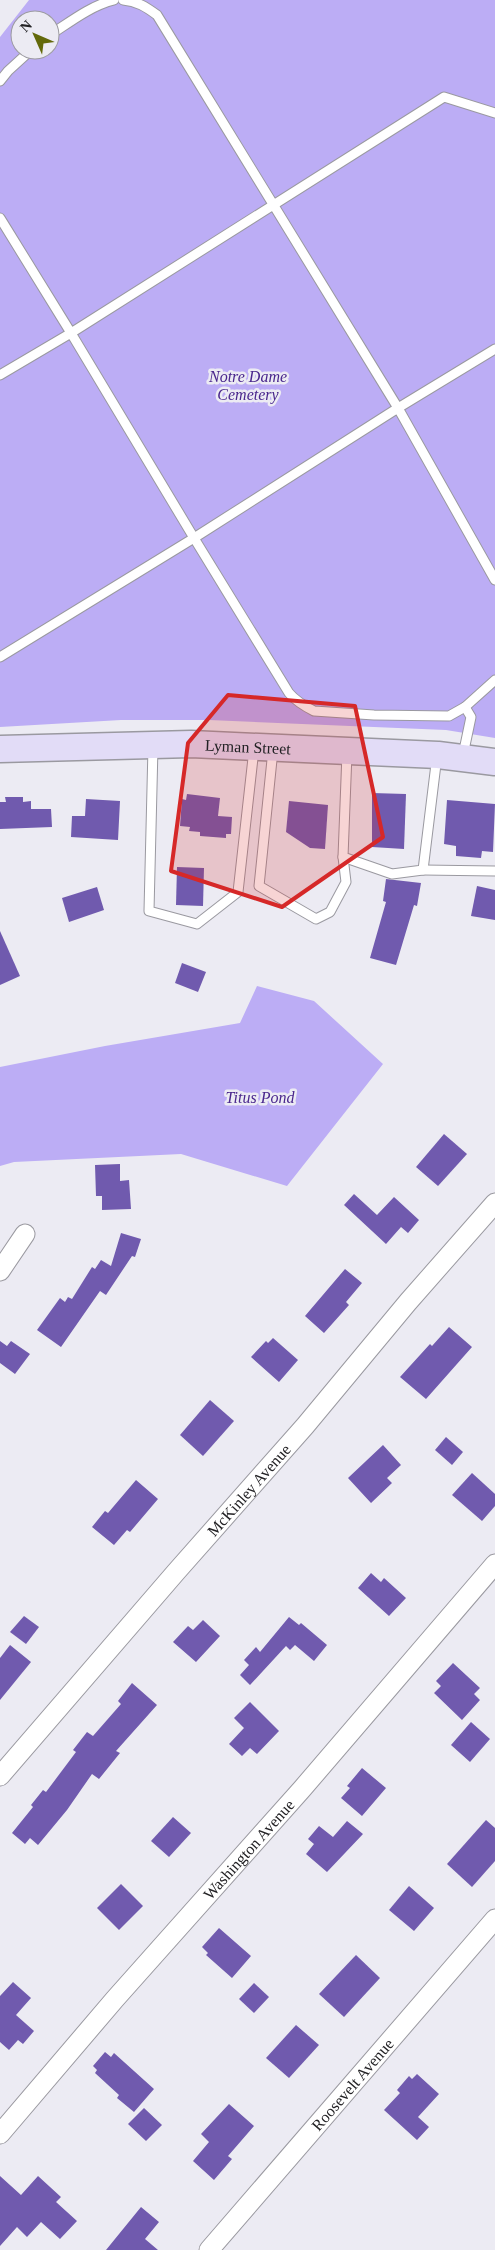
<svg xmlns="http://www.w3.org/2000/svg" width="495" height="2250" font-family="'Times New Roman',serif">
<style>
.green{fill:#bcadf5;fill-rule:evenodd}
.building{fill:#705aae}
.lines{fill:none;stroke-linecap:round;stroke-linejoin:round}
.service-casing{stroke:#9a99a0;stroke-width:11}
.minor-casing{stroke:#9a99a0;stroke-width:21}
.secondary-casing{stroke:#9a99a0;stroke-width:29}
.service{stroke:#fff;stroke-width:9}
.minor{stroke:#fff;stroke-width:19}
.secondary{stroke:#e2dcf7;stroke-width:26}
.marked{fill:#d62828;fill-opacity:0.2;stroke:#d62828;stroke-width:4;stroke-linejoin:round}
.labels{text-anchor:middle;stroke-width:5;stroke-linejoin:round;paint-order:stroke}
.park-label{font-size:16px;font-style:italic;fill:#4a278d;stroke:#ecebf3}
.street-label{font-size:16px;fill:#232225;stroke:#ecebf3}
</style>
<rect width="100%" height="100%" fill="#ecebf3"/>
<g class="green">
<path d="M 29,0 L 495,0 L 495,738 L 446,730 L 209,720 L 121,720 L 0,727 L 0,37 ZM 20,20 L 50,20 L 50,50 L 20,50 Z"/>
<path d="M 257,986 L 314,1001 L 383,1064 L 287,1186 L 181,1154 L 14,1162 L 0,1166 L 0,1067 L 105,1046 L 240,1023 Z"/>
</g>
<g class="building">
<path d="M 372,793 L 406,794 L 404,849 L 372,847 Z"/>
<path d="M 187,794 L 220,798 L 218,816 L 232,817 L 231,834 L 226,834 L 226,838 L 200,836 L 200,832 L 189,831 L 190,827 L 180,826 L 182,799 L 186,800 Z"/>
<path d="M 5,797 L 23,797 L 23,802 L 31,801 L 31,809 L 51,809 L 52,827 L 0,829 L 0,802 L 6,802 Z"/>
<path d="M 86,799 L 120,801 L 118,840 L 71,837 L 72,816 L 85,816 Z"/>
<path d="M 447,800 L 495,804 L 493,852 L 482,851 L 481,858 L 456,856 L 456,846 L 444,844 Z"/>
<path d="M 289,801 L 328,805 L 325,849 L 310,848 L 286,832 Z"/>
<path d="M 177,867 L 204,868 L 203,906 L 176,905 Z"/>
<path d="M 386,879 L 421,883 L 417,906 L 414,905 L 396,965 L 370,958 L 386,902 L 383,901 Z"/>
<path d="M 477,886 L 495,890 L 495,920 L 471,916 Z"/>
<path d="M 97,887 L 104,910 L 69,922 L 62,898 Z"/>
<path d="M 0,931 L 20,976 L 0,985 Z"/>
<path d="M 182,963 L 206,972 L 198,992 L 175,983 Z"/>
<path d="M 444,1134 L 467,1154 L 438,1186 L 416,1167 Z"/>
<path d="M 120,1164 L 120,1181 L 129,1180 L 131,1209 L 102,1210 L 102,1196 L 96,1196 L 95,1165 Z"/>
<path d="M 354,1194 L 377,1215 L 394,1197 L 419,1220 L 408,1233 L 401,1227 L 386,1244 L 344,1205 Z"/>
<path d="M 121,1233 L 141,1239 L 135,1257 L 132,1256 L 106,1295 L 100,1291 L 61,1347 L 37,1330 L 60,1298 L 65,1302 L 68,1297 L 72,1299 L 92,1267 L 95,1269 L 101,1260 L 111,1266 Z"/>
<path d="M 345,1269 L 362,1283 L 346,1302 L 349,1305 L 324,1333 L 305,1316 Z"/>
<path d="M 449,1327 L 472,1347 L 426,1399 L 400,1377 L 430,1344 L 432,1346 Z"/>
<path d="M 273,1338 L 298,1360 L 279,1382 L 251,1357 L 266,1341 L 268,1343 Z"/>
<path d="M 0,1341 L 7,1346 L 11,1341 L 30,1354 L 15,1374 L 0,1363 Z"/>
<path d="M 210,1400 L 234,1421 L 203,1456 L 180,1435 Z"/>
<path d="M 446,1437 L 463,1452 L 452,1465 L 435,1450 Z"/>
<path d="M 383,1445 L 401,1465 L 387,1478 L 392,1483 L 371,1503 L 348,1478 Z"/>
<path d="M 472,1473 L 495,1494 L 495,1506 L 482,1521 L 452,1495 Z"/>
<path d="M 136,1480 L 158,1499 L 130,1532 L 127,1530 L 114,1545 L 92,1527 L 105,1511 L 108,1513 Z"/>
<path d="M 371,1573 L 381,1582 L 384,1578 L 406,1598 L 389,1616 L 358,1588 Z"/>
<path d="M 24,1616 L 39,1627 L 26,1644 L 10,1632 Z"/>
<path d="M 289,1617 L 299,1625 L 301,1623 L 327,1645 L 314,1661 L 295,1645 L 290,1650 L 286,1646 L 250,1685 L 240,1675 L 249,1665 L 244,1660 L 256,1647 L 260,1652 Z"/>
<path d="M 203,1620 L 220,1636 L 196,1662 L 173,1642 L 188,1626 L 193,1630 Z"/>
<path d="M 10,1645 L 31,1662 L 0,1700 L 0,1658 Z"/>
<path d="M 453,1663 L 480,1688 L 474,1694 L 480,1700 L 462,1720 L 434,1693 L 441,1686 L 436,1681 Z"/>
<path d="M 132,1683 L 157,1705 L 116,1751 L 120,1753 L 99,1779 L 92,1774 L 67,1810 L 38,1845 L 30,1838 L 25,1844 L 12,1833 L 33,1807 L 31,1805 L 43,1790 L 46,1792 L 76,1752 L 73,1750 L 87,1732 L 93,1736 L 121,1704 L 118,1701 Z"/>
<path d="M 250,1702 L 279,1731 L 257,1754 L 250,1748 L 242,1756 L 229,1744 L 244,1728 L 234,1718 Z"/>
<path d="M 471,1722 L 490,1739 L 470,1762 L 451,1745 Z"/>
<path d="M 362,1768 L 386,1788 L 362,1816 L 341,1798 L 350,1788 L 347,1786 Z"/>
<path d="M 173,1817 L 191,1833 L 169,1857 L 151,1841 Z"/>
<path d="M 486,1820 L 495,1828 L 495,1861 L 472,1887 L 447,1864 Z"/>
<path d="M 347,1821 L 363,1834 L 327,1872 L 306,1854 L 314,1844 L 308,1839 L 319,1826 L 333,1837 Z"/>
<path d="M 121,1884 L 143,1906 L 119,1930 L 97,1908 Z"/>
<path d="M 409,1886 L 434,1908 L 414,1931 L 389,1910 Z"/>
<path d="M 219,1928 L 251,1956 L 232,1978 L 206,1955 L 208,1953 L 202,1947 Z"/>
<path d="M 356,1955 L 380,1978 L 344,2017 L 319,1994 Z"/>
<path d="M 13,1982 L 31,1998 L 16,2015 L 34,2031 L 23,2044 L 18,2040 L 9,2050 L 0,2042 L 0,1996 Z"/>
<path d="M 254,1983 L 269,1997 L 254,2013 L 239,1999 Z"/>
<path d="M 296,2025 L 319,2045 L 289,2078 L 266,2058 Z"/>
<path d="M 105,2052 L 111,2057 L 114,2053 L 154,2089 L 134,2112 L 117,2098 L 119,2095 L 95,2073 L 97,2070 L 93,2066 Z"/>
<path d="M 417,2074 L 439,2094 L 418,2117 L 429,2127 L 417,2140 L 384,2110 L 400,2093 L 397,2090 L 409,2076 L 412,2079 Z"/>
<path d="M 229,2104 L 254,2126 L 228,2156 L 232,2159 L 214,2180 L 193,2161 L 209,2142 L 201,2134 Z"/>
<path d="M 144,2108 L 162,2125 L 146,2141 L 128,2124 Z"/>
<path d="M 0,2176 L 21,2195 L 38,2176 L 61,2197 L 56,2202 L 77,2221 L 60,2239 L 41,2222 L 27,2237 L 17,2227 L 0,2246 Z"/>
<path d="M 141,2207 L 159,2222 L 145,2239 L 158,2250 L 106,2250 Z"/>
</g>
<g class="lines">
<defs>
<g id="service">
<path d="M 123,0 C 137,1 146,7 157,15 L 398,408 L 495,349"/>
<path d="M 50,35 C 70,22 90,6 114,0"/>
<path d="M 0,81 L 8,71 L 31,50"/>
<path d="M 0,218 L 71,333 L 444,97 L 495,113"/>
<path d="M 0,375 L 71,333 L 194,538 L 0,657"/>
<path d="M 495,580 L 398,408 L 194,538 L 289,693 C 296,701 304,706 314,711 L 374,715 L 449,716 L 465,707 L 495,680"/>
<path d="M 153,747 L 149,911 L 197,924 L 238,892 L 254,749"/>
<path d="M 273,750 L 259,886 L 316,919 L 330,912 L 346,882 L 343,857"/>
<path d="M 347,753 L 343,857 L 392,874 L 423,870 L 437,756"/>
<path d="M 463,755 L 471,717 L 465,707"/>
<path d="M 423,870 L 495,871"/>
</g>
<g id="minor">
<path d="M 0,1271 L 25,1234"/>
<path id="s1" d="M 0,1776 L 176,1572 L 305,1426 L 408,1302 L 495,1203"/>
<path id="s2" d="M 0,2134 L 115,1999 L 302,1789 L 495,1564"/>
<path id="s3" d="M 209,2250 L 495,1919"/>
</g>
<g id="secondary">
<path id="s4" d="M 0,749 L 191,744 L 438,755 L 495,762"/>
</g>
</defs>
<use href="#service" class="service-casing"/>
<use href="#minor" class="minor-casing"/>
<use href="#secondary" class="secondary-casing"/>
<use href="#service" class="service"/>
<use href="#minor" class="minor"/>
<use href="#secondary" class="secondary"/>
</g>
<path class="marked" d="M 228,695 L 355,706 L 383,837 L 282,907 L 171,871 L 188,743 Z"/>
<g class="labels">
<g class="park-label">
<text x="248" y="382">Notre Dame<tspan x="248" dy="18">Cemetery</tspan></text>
<text x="260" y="1103">Titus Pond</text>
</g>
<g class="street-label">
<text dy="6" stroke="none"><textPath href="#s4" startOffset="248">Lyman Street</textPath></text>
<text dy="6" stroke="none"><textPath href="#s1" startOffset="379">McKinley Avenue</textPath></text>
<text dy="6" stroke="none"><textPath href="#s2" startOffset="378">Washington Avenue</textPath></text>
<text dy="6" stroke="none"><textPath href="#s3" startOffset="219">Roosevelt Avenue</textPath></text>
</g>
</g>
<g transform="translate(35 35) rotate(315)"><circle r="24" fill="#ecebf3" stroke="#9c9ba1"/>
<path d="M0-4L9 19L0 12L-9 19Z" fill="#63690a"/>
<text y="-8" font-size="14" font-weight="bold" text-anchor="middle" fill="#232225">N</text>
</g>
</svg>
